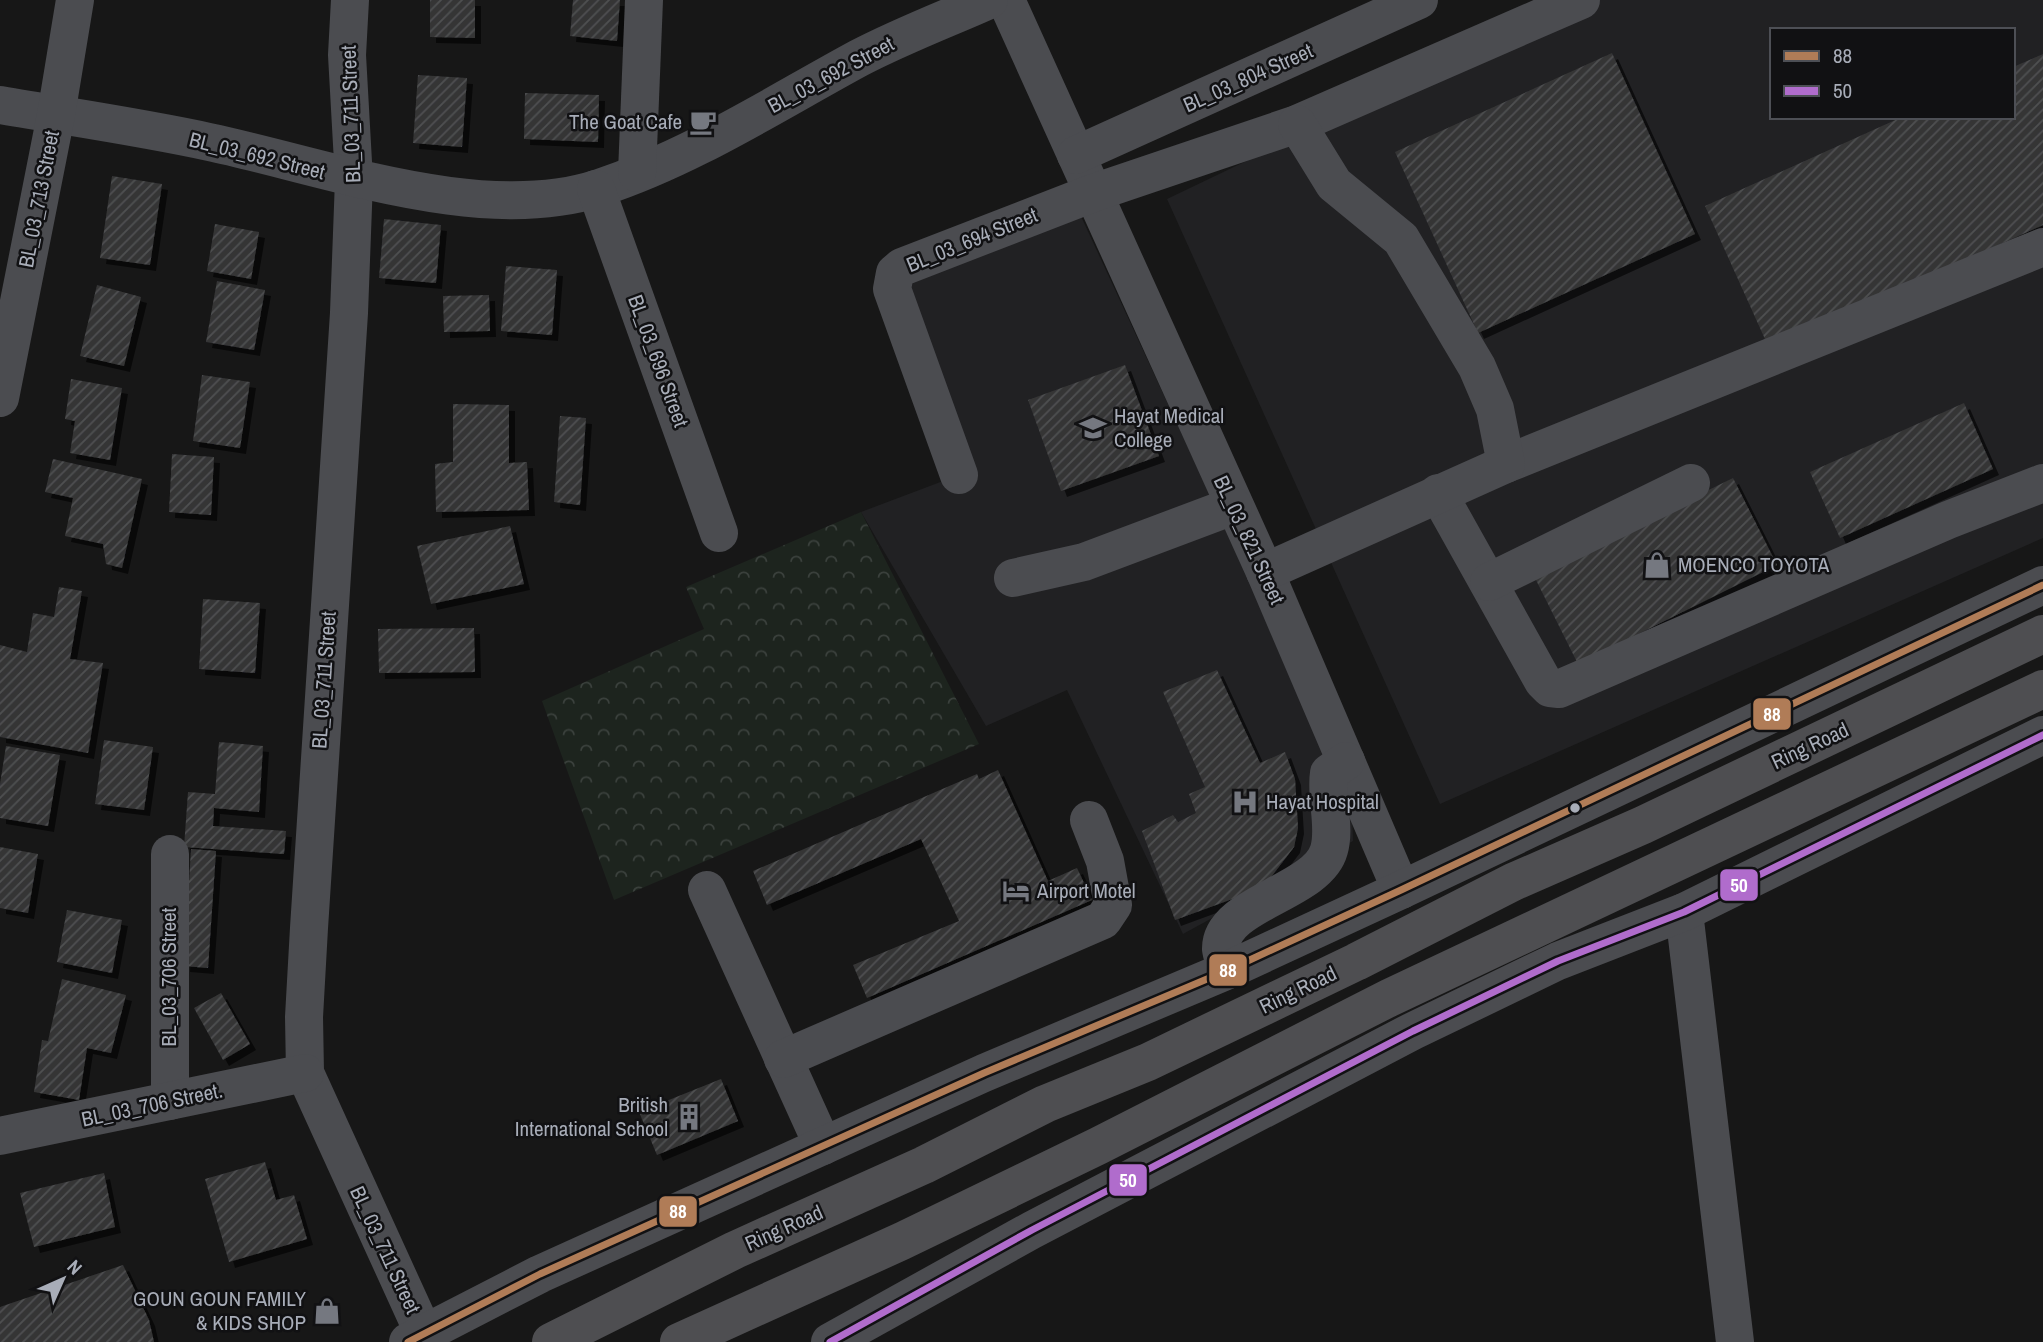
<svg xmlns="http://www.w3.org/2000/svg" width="2043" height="1342" font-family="'Archivo Narrow',sans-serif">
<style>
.built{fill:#212123;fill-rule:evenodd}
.forest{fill:url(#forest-crowns)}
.building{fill:url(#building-hatch);filter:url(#shadow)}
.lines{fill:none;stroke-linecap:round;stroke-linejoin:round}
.minor{stroke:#4b4c50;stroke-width:38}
.highway{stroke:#4e4e51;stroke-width:38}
.bus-1-casing{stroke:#111113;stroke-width:12}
.bus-2-casing{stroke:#111113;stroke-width:12}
.bus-1{stroke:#b07c57;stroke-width:7}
.bus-2{stroke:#b06ccc;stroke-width:7}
.bus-dot{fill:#a8adb8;stroke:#111113;stroke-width:2.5}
.labels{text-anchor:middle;stroke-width:5;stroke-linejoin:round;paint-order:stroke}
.street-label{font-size:21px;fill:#a8adb8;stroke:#111113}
.poi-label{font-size:21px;fill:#a8adb8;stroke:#111113;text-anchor:start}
.line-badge{stroke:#111113;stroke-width:2.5}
.badge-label{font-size:19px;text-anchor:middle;font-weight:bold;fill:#fff}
</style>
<defs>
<pattern id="forest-crowns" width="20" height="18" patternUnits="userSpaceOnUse" patternTransform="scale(1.75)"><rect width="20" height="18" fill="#1d241e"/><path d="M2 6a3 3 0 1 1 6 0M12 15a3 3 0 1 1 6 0" fill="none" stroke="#3b413d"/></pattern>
<pattern id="building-hatch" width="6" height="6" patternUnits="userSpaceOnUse" patternTransform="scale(1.75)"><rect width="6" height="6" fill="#353536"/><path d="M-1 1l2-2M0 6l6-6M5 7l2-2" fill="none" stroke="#4f5051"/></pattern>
<filter id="shadow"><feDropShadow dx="6" dy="6" stdDeviation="0" flood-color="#0009"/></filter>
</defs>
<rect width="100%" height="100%" fill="#171717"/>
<g class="built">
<path d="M 1582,0 L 2043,0 L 2043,538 L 1440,804 L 1167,199 ZM 1772,30 L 2013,30 L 2013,117 L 1772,117 Z"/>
<path d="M 1079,212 L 1314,719 L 1352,811 L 1353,841 L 1183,934 L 1067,690 L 986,726 L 861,512 L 959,475 L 895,273 Z"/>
</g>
<path class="forest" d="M 861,512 L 979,744 L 614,900 L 542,701 L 704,629 L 686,587 Z"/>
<g class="building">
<path d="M 430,0 L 475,0 L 475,38 L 430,37 Z"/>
<path d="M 573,0 L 620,0 L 617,41 L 570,36 Z"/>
<path d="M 1612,53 L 1695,234 L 1478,333 L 1395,152 Z"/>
<path d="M 2043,54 L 2043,225 L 1769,348 L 1705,206 L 1902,117 L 2013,117 L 2013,67 Z"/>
<path d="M 418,75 L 467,78 L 462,147 L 413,143 Z"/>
<path d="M 525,93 L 599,95 L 598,142 L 524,139 Z"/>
<path d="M 112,176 L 162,184 L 150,265 L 100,258 Z"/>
<path d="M 384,219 L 441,225 L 436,283 L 379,278 Z"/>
<path d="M 215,224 L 259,232 L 251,279 L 207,271 Z"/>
<path d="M 506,266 L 557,270 L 552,335 L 501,331 Z"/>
<path d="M 217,281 L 265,290 L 254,350 L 206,342 Z"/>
<path d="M 97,285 L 141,297 L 124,366 L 80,356 Z"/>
<path d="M 489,295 L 490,331 L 444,332 L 443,296 Z"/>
<path d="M 1125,365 L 1159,456 L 1061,491 L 1028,400 Z"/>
<path d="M 202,375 L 250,382 L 240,448 L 193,441 Z"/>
<path d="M 71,379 L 122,388 L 110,460 L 70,453 L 75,421 L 65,419 Z"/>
<path d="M 1964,403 L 1993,469 L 1840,538 L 1810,472 Z"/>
<path d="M 453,404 L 509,405 L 509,463 L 527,462 L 529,510 L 436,512 L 435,464 L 453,462 Z"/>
<path d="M 560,416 L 586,418 L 580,505 L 554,502 Z"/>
<path d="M 172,454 L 214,457 L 211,515 L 169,512 Z"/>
<path d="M 53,459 L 142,479 L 122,568 L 106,564 L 103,544 L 65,536 L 73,498 L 45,492 Z"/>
<path d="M 1733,478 L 1777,565 L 1578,664 L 1534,576 Z"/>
<path d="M 510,526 L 524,584 L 431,604 L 417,546 Z"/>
<path d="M 59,587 L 82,591 L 70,659 L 103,663 L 88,753 L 0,737 L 0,645 L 27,652 L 33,613 L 54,617 Z"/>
<path d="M 203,599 L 260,603 L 255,673 L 199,669 Z"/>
<path d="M 474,628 L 475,672 L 379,673 L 378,629 Z"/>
<path d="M 1217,670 L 1260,763 L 1285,752 L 1295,779 L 1298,828 L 1294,847 L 1268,881 L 1254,891 L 1175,920 L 1142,831 L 1173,815 L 1178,822 L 1196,813 L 1189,794 L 1205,787 L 1163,692 Z"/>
<path d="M 104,740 L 153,747 L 144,810 L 95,804 Z"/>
<path d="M 219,742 L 263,746 L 259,812 L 214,808 L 213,826 L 286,831 L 284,854 L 184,847 L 188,792 L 215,794 Z"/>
<path d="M 6,746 L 60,755 L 48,826 L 0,818 L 0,784 Z"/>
<path d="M 998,770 L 1048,881 L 1077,868 L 1092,900 L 867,998 L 853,965 L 959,921 L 921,839 L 767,905 L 753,871 L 977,774 L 979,779 Z"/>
<path d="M 0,847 L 38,854 L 28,913 L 0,908 Z"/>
<path d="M 191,849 L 216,851 L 208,968 L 184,966 Z"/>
<path d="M 67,910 L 122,920 L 112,973 L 57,962 Z"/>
<path d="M 62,979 L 126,995 L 111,1053 L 87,1048 L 79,1100 L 34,1092 L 42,1040 L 48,1041 Z"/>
<path d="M 221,993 L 250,1044 L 223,1060 L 194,1008 Z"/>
<path d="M 721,1079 L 738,1121 L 657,1155 L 639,1112 Z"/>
<path d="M 265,1162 L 276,1200 L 294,1195 L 307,1239 L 229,1262 L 205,1179 Z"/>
<path d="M 104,1173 L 115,1227 L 34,1247 L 20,1193 Z"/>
<path d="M 123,1265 L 149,1320 L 154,1342 L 0,1342 L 0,1307 Z"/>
</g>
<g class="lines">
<g class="minor">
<path d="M 350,0 L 347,55 L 354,180 L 349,313 L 309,928 L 304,1017 L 305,1073 L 424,1334"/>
<path d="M 1006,0 L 1265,572 L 1401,890"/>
<path d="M 0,105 C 69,117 140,127 209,142 C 324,166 482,226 599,188 C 691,158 774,104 859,58 C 901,36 946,19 989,0"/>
<path d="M 1076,155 L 1419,0"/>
<path d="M 637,173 L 644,0"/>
<path d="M 596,189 L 719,533"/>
<path d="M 0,398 L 56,115 L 75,0"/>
<path d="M 1506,464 L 2043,247"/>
<path d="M 959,475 L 892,289 L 895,273 L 902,267 L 1093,193 L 1297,124 L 1581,0"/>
<path d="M 1438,493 L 1543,681 L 1550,688 L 1559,689 L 1948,520 L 2043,483"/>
<path d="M 1265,572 L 1506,464 L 1495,409 L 1477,367 L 1401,239 L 1334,184 L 1297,124"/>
<path d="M 1013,578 L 1084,562 L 1233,506"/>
<path d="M 1489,582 L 1691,483"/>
<path d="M 707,890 L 823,1146"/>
<path d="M 1684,912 L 1735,1342"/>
<path d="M 1226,971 C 1225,964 1222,956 1221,949 C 1220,903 1317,893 1329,850 C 1336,826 1325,798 1329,773 L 1346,761"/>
<path d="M 783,1059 L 1103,920 L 1113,905 L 1105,861 L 1089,820"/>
<path d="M 170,1101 L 170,854"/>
<path d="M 0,1136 L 305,1073"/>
<path d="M 408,1342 L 540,1274 L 984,1073 L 1226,971 L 1401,890 L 2043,585"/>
<path d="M 830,1342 L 1032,1230 L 1413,1031 L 1558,961 L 1684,912 L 2043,735"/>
</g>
<g class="highway">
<path d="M 551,1342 L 735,1250 L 924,1165 L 1045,1104 L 1148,1062 L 1356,962 L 1513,882 L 1643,825 L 2043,634"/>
<path d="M 679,1342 L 902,1241 L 1098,1146 L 1389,998 L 2043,689"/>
</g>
<defs>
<path id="bus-1" d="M 408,1342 L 540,1274 L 984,1073 L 1226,971 L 1401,890 L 2043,585"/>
<path id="bus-2" d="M 830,1342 L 1032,1230 L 1413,1031 L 1558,961 L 1684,912 L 2043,735"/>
</defs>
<use href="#bus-1" class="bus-1-casing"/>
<use href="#bus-2" class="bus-2-casing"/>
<use href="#bus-1" class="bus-1"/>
<use href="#bus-2" class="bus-2"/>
</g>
<defs>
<symbol id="cafe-bare" viewBox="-9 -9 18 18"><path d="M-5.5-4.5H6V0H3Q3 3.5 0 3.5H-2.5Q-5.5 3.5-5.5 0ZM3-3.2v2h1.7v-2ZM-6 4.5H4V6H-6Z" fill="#757880" stroke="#111113" stroke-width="2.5" paint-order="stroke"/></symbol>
<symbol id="university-bare" viewBox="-9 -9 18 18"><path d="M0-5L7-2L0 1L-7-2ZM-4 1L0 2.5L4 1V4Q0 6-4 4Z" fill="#757880" stroke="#111113" stroke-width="2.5" paint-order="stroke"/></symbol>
<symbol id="shop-bare" viewBox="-9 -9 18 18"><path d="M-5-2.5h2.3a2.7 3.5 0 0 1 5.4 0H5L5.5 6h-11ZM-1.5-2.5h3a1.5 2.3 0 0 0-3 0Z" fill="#757880" stroke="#111113" stroke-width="2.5" paint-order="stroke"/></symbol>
<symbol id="hospital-bare" viewBox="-9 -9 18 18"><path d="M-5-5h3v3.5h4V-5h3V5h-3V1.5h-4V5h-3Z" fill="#757880" stroke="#111113" stroke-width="2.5" paint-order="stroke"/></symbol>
<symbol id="hotel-bare" viewBox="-9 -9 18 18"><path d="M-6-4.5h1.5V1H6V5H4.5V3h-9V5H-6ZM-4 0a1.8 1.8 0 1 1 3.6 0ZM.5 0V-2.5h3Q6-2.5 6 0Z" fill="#757880" stroke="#111113" stroke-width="2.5" paint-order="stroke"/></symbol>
<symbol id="building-bare" viewBox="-9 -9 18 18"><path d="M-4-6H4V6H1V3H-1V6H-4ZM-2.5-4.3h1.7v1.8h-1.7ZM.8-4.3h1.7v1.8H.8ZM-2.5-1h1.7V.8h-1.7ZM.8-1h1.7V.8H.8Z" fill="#757880" stroke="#111113" stroke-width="2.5" paint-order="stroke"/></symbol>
</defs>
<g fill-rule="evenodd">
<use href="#cafe-bare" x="684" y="103" width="38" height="38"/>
<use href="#university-bare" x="1074" y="409" width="38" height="38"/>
<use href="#shop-bare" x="1638" y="546" width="38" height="38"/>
<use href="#hospital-bare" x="1226" y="783" width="38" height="38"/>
<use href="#hotel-bare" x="997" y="872" width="38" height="38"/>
<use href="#building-bare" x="670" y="1098" width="38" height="38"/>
<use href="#shop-bare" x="308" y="1292" width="38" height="38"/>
</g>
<circle class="bus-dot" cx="1575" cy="808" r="6"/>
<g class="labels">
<g class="street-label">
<text transform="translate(831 75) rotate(-28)" y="7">BL_03_692 Street</text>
<text transform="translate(1248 78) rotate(-24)" y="7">BL_03_804 Street</text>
<text transform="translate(351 114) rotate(-92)" y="7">BL_03_711 Street</text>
<text transform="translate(257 156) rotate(14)" y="7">BL_03_692 Street</text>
<text transform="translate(39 199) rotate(-79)" y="7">BL_03_713 Street</text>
<text transform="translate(972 240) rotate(-22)" y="7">BL_03_694 Street</text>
<text transform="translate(658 361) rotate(70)" y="7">BL_03_696 Street</text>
<text transform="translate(1249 540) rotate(65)" y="7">BL_03_821 Street</text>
<text transform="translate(324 680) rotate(-86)" y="7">BL_03_711 Street</text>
<text transform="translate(1810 746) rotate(-25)" y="7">Ring Road</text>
<text transform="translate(169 977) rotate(-90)" y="7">BL_03_706 Street</text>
<text transform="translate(1298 990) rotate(-26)" y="7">Ring Road</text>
<text transform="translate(152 1105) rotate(-12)" y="7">BL_03_706 Street.</text>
<text transform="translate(784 1228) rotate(-24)" y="7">Ring Road</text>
<text transform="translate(385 1250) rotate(65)" y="7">BL_03_711 Street</text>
</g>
<g class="poi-label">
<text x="682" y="129" text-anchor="end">The Goat Cafe</text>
<text x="1114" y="423">Hayat Medical<tspan x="1114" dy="24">College</tspan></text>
<text x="1678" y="572">MOENCO TOYOTA</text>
<text x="1266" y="809">Hayat Hospital</text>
<text x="1037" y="898">Airport Motel</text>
<text x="668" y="1112" text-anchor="end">British<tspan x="668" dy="24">International School</tspan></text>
<text x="306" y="1306" text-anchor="end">GOUN GOUN FAMILY<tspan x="306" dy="24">&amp; KIDS SHOP</tspan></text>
</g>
</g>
<g class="line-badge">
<rect x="1752" y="697" width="40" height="34" rx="7" fill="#b07c57"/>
<rect x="1719" y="868" width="40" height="34" rx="7" fill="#b06ccc"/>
<rect x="1208" y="953" width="40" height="34" rx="7" fill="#b07c57"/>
<rect x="1108" y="1163" width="40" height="34" rx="7" fill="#b06ccc"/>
<rect x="658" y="1195" width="40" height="33" rx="7" fill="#b07c57"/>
</g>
<g class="badge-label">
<text x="1772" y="721">88</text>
<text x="1739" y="892">50</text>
<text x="1228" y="977">88</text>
<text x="1128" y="1187">50</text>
<text x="678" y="1218">88</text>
</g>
<rect x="1770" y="28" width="245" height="91" fill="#111113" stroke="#4d4f55" stroke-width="2"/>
<rect x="1784" y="51" width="35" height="10" fill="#b07c57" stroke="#4d4f55" stroke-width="2"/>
<text x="1833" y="63" font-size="21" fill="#a8adb8">88</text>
<rect x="1784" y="86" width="35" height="10" fill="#b06ccc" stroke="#4d4f55" stroke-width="2"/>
<text x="1833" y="98" font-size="21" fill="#a8adb8">50</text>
<g transform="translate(63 1279) rotate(45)" stroke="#111113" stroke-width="5" paint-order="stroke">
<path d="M0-5L12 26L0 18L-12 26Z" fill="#a8adb8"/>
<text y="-10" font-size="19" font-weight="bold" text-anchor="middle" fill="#a8adb8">N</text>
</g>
</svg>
